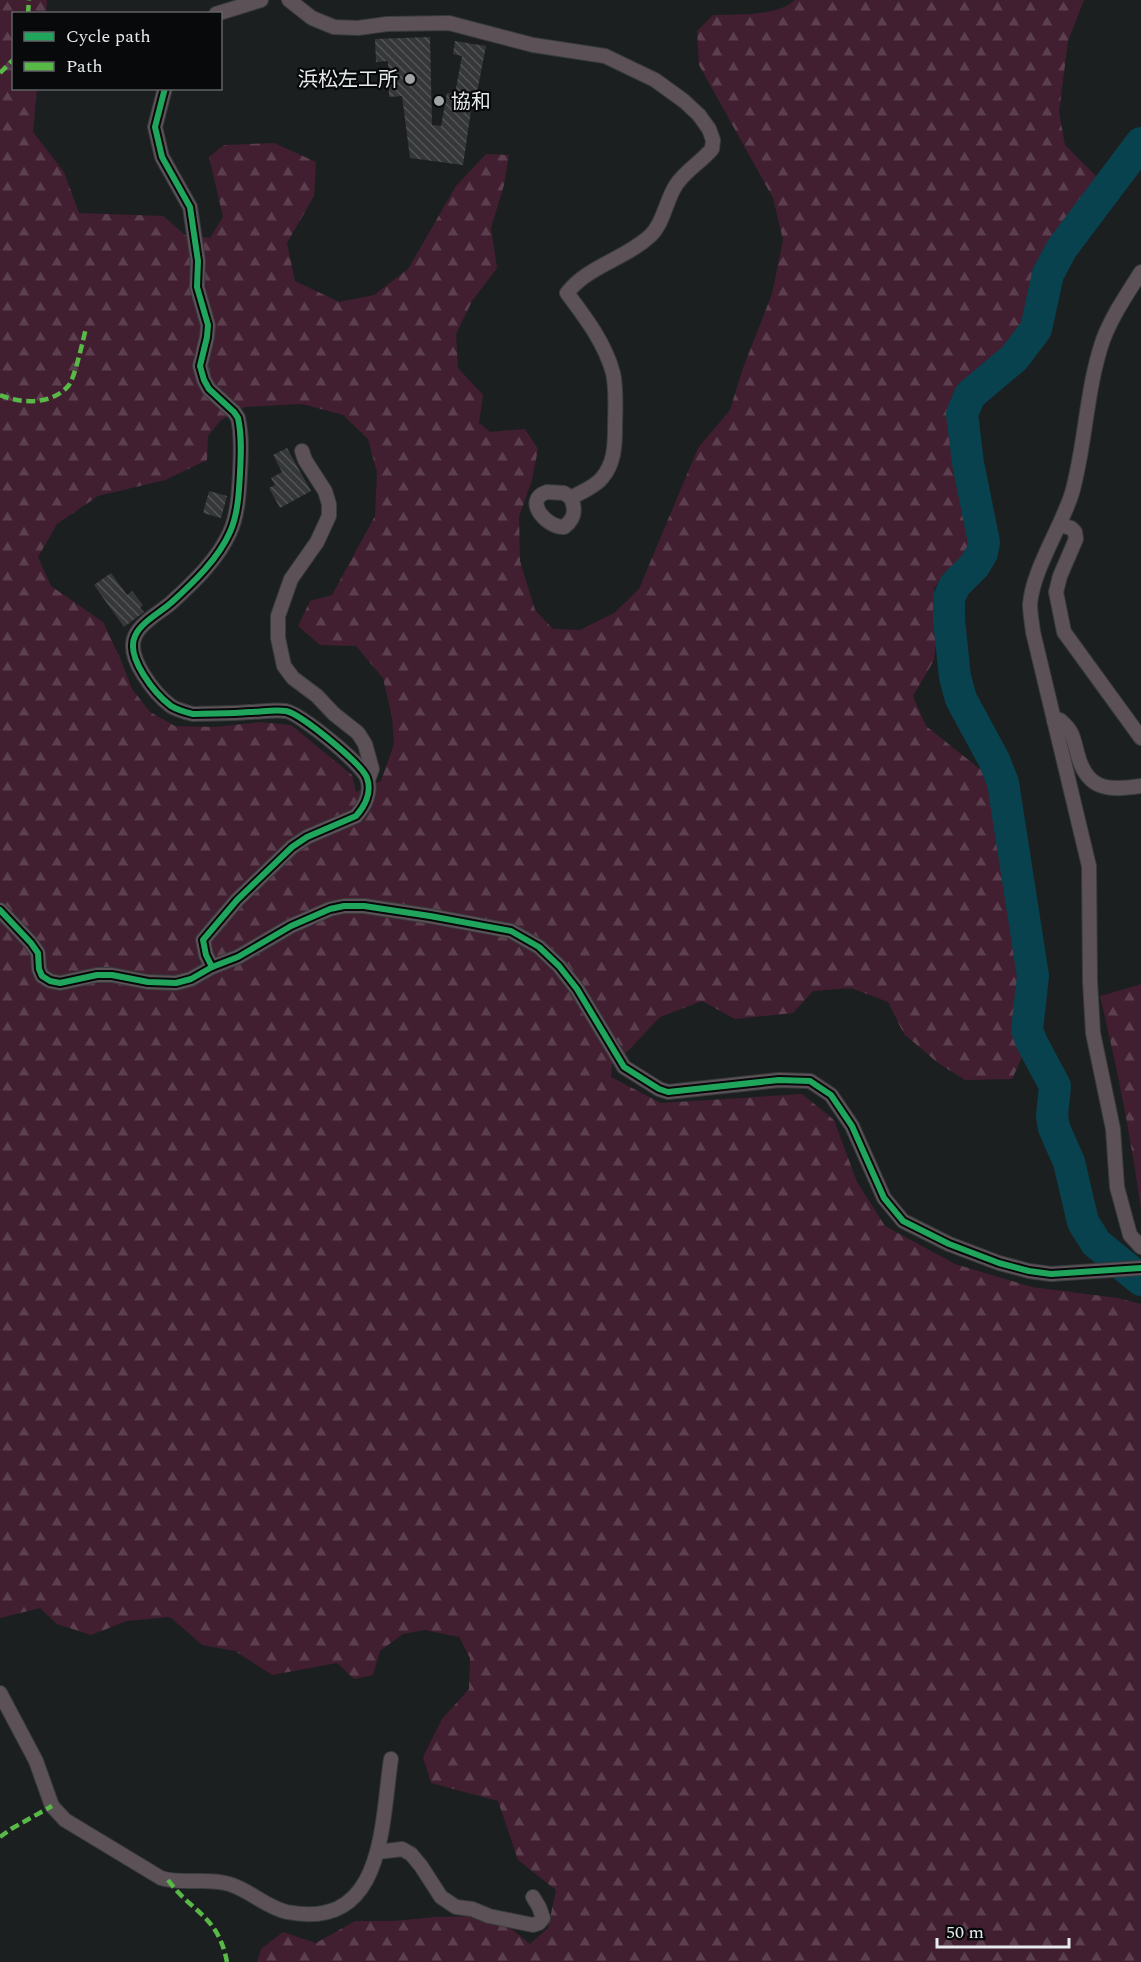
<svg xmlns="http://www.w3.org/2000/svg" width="1141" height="1962" font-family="Spectral,'Noto Sans JP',serif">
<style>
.forest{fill:url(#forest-firs);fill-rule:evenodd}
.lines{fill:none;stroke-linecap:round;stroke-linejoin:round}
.river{stroke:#08424e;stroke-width:32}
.building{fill:url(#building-back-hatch)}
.street-casing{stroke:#393c3c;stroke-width:16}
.street{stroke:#5c5157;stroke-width:14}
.quiet{stroke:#58b947;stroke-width:4.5;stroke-dasharray:9 4.5;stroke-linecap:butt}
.cycleway-casing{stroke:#07090a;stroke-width:10}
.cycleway{stroke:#20a55d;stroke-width:6}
.poi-dot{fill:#a0a4a5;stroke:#07090a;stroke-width:2}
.labels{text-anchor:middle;stroke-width:4.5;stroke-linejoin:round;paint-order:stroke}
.poi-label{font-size:20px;fill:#e7ebed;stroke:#07090a;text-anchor:end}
</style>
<defs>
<pattern id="forest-firs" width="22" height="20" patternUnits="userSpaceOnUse" patternTransform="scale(1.5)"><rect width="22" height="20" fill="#411e30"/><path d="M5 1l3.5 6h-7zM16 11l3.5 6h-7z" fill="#5c3f4e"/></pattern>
<pattern id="building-back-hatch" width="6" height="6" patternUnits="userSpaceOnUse" patternTransform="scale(1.5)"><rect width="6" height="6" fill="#353738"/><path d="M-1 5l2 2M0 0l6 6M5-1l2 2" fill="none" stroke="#525455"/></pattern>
</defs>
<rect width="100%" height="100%" fill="#1c1f20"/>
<g class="forest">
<path d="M 0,0 L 47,0 L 46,13 L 14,14 L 14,88 L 37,89 L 33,132 L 64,172 L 79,213 L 163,216 L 185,235 L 210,238 L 223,217 L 209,157 L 224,145 L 274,143 L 316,162 L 314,196 L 287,243 L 295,281 L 339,302 L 374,295 L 408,269 L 456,186 L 486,154 L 509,155 L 504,185 L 491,228 L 497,268 L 472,301 L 456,334 L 458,368 L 483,395 L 479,423 L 490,432 L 525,429 L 538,449 L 532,480 L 519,517 L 520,561 L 535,610 L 553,629 L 580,630 L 614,613 L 639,589 L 698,448 L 730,410 L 743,368 L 772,294 L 783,240 L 773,198 L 699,65 L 697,31 L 713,15 C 738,14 776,17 795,0 L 1084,0 L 1068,41 L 1059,112 L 1065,145 L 1101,181 L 1051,239 L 1034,274 L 1022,328 L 999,355 L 963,387 L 956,415 L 957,481 L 970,523 L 967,552 L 934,588 L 939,619 L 934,660 L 913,696 L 926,726 L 996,782 L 1000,854 L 1013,930 L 1020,991 L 1018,1031 L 1023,1055 L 1012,1079 L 965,1080 L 938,1063 L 904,1034 L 888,1002 L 851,988 L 813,991 L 793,1013 L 735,1019 L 702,1001 L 660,1017 L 628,1051 L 612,1064 L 611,1077 L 661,1103 L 802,1094 L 834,1120 L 857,1182 L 885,1226 L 955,1264 L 1032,1287 L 1118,1298 L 1141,1304 L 1141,1962 L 257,1962 L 261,1949 L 283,1932 L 316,1943 L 355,1921 L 392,1921 L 436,1917 L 476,1916 L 513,1930 L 530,1944 L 548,1928 L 556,1890 L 518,1860 L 498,1801 L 431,1783 L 423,1757 L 442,1719 L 469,1689 L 470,1658 L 459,1637 L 425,1630 L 403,1634 L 380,1651 L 373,1675 L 354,1679 L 337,1663 L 272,1675 L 235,1651 L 202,1645 L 170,1617 L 127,1621 L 91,1635 L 57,1624 L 40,1608 L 0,1618 ZM 302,404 L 343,415 L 368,439 L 377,472 L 375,516 L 332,595 L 310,601 L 298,626 L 320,645 L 356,646 L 383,678 L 392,717 L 394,744 L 381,781 L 356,792 L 352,775 L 291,725 L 260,722 L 215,727 L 175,726 L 150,712 L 132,689 L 120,658 L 103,622 L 51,586 L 38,557 L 57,524 L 98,496 L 165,480 L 207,460 L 208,436 L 221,420 L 245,407 Z"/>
<path d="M 1141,983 L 1141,1210 C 1131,1137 1117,1067 1100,996 L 1139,985 Z"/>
</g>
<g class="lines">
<path class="river" d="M 1141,143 L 1062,248 L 1048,274 L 1036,329 L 1014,358 L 970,395 L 962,414 L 968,463 L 984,542 L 982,553 L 974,566 L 955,585 L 949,598 L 949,620 L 955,677 L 961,699 L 994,760 L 1003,783 L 1033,976 L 1027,1030 L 1032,1043 L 1055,1086 L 1052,1116 L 1054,1128 L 1069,1162 L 1083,1222 L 1096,1243 L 1141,1280"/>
</g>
<g class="building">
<path d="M 430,37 L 432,125 L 441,126 L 447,93 L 455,94 L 462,56 L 453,54 L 455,41 L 486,46 L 475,103 L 472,104 L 463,165 L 410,158 L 402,96 L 389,97 L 388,61 L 376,62 L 375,39 Z"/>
<path d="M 287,448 L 311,491 L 280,508 L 269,488 L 275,485 L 271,478 L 282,472 L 273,455 Z"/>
<path d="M 209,491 L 227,496 L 221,518 L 203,513 Z"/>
<path d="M 111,573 L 127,595 L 132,591 L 143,605 L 140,608 L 144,612 L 124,627 L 94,585 Z"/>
</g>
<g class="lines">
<defs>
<g id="street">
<path d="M 289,0 L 312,18 L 334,27 L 358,28 L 387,24 L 449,23 L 533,45 L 605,56 L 655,80 L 684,101 L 699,115 L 709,129 L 713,140 L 712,149 C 701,162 685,171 676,185 C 666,200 664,222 651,235 C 626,259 589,265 567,293 C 585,317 605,343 613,373 C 617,391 615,411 615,429 C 615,446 614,464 602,478 C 595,487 581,492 571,498"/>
<path d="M 216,14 L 261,0"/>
<path d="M 165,88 L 155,127 L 162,157 L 190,207 L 198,261 L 197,287 L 208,325 L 207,337 L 200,366 L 204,380 L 209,389 L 234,412 L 238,418 C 242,435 241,455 240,473 C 239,492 238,514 230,532 C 218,559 194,582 172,602 C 161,612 141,622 135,636 C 125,657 155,694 171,706 C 177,710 185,712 193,714 C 211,713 230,714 249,712 C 261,712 274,709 286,711 C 301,714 362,764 367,778 C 372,792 365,806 356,816 L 307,837 L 292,847 L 237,900 L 203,940 L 206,955 L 212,967"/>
<path d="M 1141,272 C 1127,294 1112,316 1103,340 C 1086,389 1086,443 1072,493 C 1061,528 1033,569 1030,604 C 1030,613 1032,623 1033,632 L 1089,866 L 1090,981 L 1093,1033 L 1113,1129 L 1117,1187 L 1130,1235 L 1141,1247"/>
<path d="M 302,451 L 305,460 L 325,491 L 329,504 L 329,516 L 317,542 L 291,579 L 278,616 L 278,638 L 284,666 L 293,678 L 317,696 L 334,714 L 358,733 L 365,744 L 372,769 L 368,780"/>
<path d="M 547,492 L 564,493 L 571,498 C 576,510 575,519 564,527 C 547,528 522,500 547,492 Z"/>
<path d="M 1060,525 L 1071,528 L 1075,532 L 1076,539 L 1060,576 L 1056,592 L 1064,632 L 1141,738"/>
<path d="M 1054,721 L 1060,720 C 1073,731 1073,737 1077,752 C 1086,790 1107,791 1141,786"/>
<path d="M 0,910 L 31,943 L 38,953 L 39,969 L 42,976 L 50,981 L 60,983 L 97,975 L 112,975 L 148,982 L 176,983 L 191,979 L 212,967 L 238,957 L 291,926 L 330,909 L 344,906 L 364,906 L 430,916 L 511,931 L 539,947 L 559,966 L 577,989 L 624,1067 L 659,1089 L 668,1092 L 779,1080 L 810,1081 L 831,1095 L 852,1126 L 884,1198 L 903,1221 L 949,1244 L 999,1263 L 1029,1271 L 1051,1274 L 1141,1268"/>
<path d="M 0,1693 L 36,1761 L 52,1806 L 65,1820 L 161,1878 C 183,1885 207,1877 229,1884 C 250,1890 265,1907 287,1912 C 385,1931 381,1825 391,1759"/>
<path d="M 378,1852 L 402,1849 L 411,1854 L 421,1866 L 441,1897 L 456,1907 L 472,1909 L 489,1916 L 533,1925 L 539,1923 L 543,1918 L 539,1907 L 533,1897"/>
</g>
</defs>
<use href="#street" class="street-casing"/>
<use href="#street" class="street"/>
<g class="quiet">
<path d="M 28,14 L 29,0"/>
<path d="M 0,73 L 14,59"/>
<path d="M 0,395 C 21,404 53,405 69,385 C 75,377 83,340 86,328"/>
<path d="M 0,1837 L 11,1829 L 52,1806"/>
<path d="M 168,1880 C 192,1913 218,1915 227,1962"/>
</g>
<defs>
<g id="cycleway">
<path d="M 165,88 L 155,127 L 162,157 L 190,207 L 198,261 L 197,287 L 208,325 L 207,337 L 200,366 L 204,380 L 209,389 L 234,412 L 238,418 C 242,435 241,455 240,473 C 239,492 238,514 230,532 C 218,559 194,582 172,602 C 161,612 141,622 135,636 C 125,657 155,694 171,706 C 177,710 185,712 193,714 C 211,713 230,714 249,712 C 261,712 274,709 286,711 C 301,714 362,764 367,778 C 372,792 365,806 356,816 L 307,837 L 292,847 L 237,900 L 203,940 L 206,955 L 212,967"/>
<path d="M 0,910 L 31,943 L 38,953 L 39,969 L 42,976 L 50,981 L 60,983 L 97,975 L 112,975 L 148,982 L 176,983 L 191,979 L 212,967 L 238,957 L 291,926 L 330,909 L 344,906 L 364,906 L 430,916 L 511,931 L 539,947 L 559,966 L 577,989 L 624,1067 L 659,1089 L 668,1092 L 779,1080 L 810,1081 L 831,1095 L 852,1126 L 884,1198 L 903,1221 L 949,1244 L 999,1263 L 1029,1271 L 1051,1274 L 1141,1268"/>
</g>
</defs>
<use href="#cycleway" class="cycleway-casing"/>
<use href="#cycleway" class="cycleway"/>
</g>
<g class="poi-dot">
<circle cx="410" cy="79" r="6"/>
<circle cx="439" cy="101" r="6"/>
</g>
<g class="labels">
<g class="poi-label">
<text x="398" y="86">浜松左工所</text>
<text x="451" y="108" text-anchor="start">協和</text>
</g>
</g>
<rect x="12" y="12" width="210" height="78" fill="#07090a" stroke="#616365" stroke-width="1.5"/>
<rect x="24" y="32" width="30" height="9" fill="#20a55d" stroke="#616365" stroke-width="1.5"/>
<text x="66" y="42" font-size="18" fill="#e7ebed">Cycle path</text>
<rect x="24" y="62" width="30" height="9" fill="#58b947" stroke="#616365" stroke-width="1.5"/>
<text x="66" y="72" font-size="18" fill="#e7ebed">Path</text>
<path d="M937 1938v9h132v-9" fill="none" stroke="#e7ebed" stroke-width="3"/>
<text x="946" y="1938" font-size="18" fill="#e7ebed" stroke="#07090a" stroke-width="4.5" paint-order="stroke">50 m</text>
</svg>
